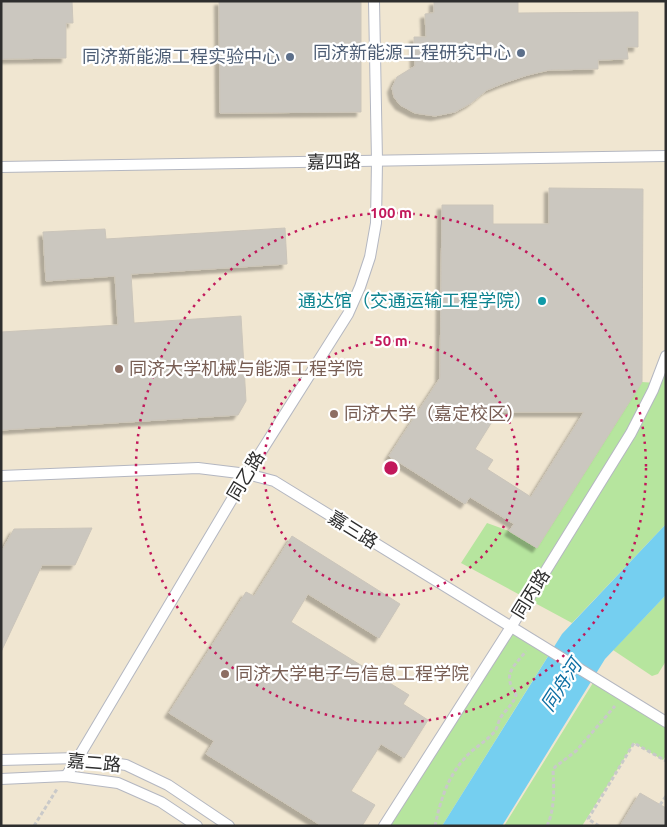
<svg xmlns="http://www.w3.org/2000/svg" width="667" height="827" font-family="Ubuntu,'Noto Sans SC',sans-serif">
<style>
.education{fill:#f0e6d1}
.green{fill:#b6e59e}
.water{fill:#75cff0}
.building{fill:#cbc7bf;stroke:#cbc5ba;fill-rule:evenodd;filter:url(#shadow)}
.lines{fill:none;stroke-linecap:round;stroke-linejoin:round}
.lane-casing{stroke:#b4b7c1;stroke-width:12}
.path{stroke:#c9c9c9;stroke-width:3;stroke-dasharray:4 2.5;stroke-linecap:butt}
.lane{stroke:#fff;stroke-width:10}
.ring{fill:none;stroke:#c2185b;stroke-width:2.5;stroke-dasharray:2.5 5}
.service-dot{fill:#5c6f8a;stroke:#fff;stroke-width:2}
.culture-dot{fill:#0f9aa8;stroke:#fff;stroke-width:2}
.education-dot{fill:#8d6e63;stroke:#fff;stroke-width:2}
.labels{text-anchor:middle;stroke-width:4.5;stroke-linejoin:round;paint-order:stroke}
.service-label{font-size:18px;fill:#4e5e75;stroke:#fff;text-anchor:end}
.street-label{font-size:18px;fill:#2e2e2e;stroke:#fff}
.culture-label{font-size:18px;fill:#0d838f;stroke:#fff;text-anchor:end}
.education-label{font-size:18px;fill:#785e54;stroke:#fff;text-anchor:start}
.water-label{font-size:19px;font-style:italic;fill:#0d6fa3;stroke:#fff}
.centre{fill:#c2185b;stroke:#fff;stroke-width:2.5}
.ring-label{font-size:15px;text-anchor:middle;font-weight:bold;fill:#c2185b;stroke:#fff;stroke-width:4.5;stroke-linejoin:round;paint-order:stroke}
</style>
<defs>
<filter id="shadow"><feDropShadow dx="-4.5" dy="4.5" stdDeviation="1" flood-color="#0004"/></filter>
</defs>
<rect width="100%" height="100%" fill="#efe9e1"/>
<rect class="education" x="1" y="1" width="665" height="825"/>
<g class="green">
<path d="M 666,353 L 666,524 L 572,623 L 461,563 L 487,523 L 509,531 L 537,548 L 642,382 L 656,383 Z"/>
<path d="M 666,595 L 666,661 L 658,674 L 652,676 L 613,650 Z"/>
<path d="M 511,627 L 550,653 L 442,826 L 384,826 Z"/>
<path d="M 596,678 L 666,722 L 666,756 L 663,760 L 634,743 L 582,826 L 504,826 Z"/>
</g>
<path class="water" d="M 666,524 L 666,595 L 605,659 L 502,826 L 442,826 L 562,634 Z"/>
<g class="building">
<path d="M 1,1 L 72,1 L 73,23 L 66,23 L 66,58 L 1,59 Z"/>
<path d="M 219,1 L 361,1 L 361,112 L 220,113 Z"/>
<path d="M 434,1 L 518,1 L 518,13 L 638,12 L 638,47 L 627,47 L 628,59 L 598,60 L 598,69 L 549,70 L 528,75 L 504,83 L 487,90 L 471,103 L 455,112 L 435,116 L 415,113 L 400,105 L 394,97 L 392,88 L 397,77 L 415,66 L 414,37 L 426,37 L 425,14 L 434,13 Z"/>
<path d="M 549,188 L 643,189 L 642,382 L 537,548 L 509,531 L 514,524 L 470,497 L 465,504 L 389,456 L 440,378 L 442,205 L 493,205 L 493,224 L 549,224 ZM 498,412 L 584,412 L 531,497 L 487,469 L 493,460 L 475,449 Z"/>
<path d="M 285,228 L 287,264 L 131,274 L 134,323 L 241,316 L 246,401 L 238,415 L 1,430 L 1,332 L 118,325 L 115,276 L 46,281 L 43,232 L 105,229 L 106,239 Z"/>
<path d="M 92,528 L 75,565 L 42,565 L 1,652 L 1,552 L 14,529 Z"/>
<path d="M 292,536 L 400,604 L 379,638 L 308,594 L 291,622 L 409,695 L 403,704 L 428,720 L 404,758 L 381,744 L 351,791 L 375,805 L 362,826 L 322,826 L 206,754 L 214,741 L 169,713 L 246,592 L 254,596 Z"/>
<path d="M 640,793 L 666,808 L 666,826 L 620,826 Z"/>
</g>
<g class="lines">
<defs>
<g id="lane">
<path d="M 1,167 L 666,156"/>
<path d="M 1,476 L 198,468 L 247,474 L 274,481 L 666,722"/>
<path d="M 1,760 L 78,758 L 126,765 L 168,785 L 229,826"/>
<path d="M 66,776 L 78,758 L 247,474 L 348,314 L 360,287 L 370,257 L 376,223 L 377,161 L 374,1"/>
<path d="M 1,779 L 66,776 L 118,783 L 161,802 L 197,826"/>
<path d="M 384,826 L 511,627 L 631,433 L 653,390 L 666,356"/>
</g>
</defs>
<use href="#lane" class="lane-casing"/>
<g class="path">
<path d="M 660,805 L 666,796"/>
<path d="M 34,826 L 57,789"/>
<path d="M 435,826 C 440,802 447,778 464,759 C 473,748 486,742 495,731 C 498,727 498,721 501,717 C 506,709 513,705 516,695 C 502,673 513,668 526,651"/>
<path d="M 547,826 C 555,808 554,790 553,770 L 555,767 L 576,751 L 615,706"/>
<path d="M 599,826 L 588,819 L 634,743 L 666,761"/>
</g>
<use href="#lane" class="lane"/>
</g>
<g class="ring">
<circle cx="391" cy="468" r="127"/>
<circle cx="391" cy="468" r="255"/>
</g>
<g class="service-dot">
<circle cx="521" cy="53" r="5"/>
<circle cx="290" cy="57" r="5"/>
</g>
<circle class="culture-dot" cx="542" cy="301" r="5"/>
<g class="education-dot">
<circle cx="119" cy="369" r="5"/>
<circle cx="334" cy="414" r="5"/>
<circle cx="225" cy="674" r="5"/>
</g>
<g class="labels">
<g class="service-label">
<text x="511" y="59">同济新能源工程研究中心</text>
<text x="280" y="63">同济新能源工程实验中心</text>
</g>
<g class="street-label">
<text transform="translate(334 162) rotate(-1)" y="6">嘉四路</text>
<text transform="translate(246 476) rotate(-59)" y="6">同乙路</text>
<text transform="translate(353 530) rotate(32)" y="6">嘉三路</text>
<text transform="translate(531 594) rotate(-58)" y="6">同丙路</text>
<text transform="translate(94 763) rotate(5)" y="6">嘉二路</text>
</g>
<g class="culture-label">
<text x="532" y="307">通达馆（交通运输工程学院）</text>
</g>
<g class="education-label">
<text x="129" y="375">同济大学机械与能源工程学院</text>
<text x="344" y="420">同济大学（嘉定校区）</text>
<text x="235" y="680">同济大学电子与信息工程学院</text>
</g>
<g class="water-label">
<text transform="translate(561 685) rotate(-57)" y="7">同舟河</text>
</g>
</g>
<circle cx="391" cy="468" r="8" class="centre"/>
<g class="ring-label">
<text x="391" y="218">100 m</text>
<text x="391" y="346">50 m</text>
</g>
<rect width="667" height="827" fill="none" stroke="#2e2e2e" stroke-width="5"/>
</svg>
